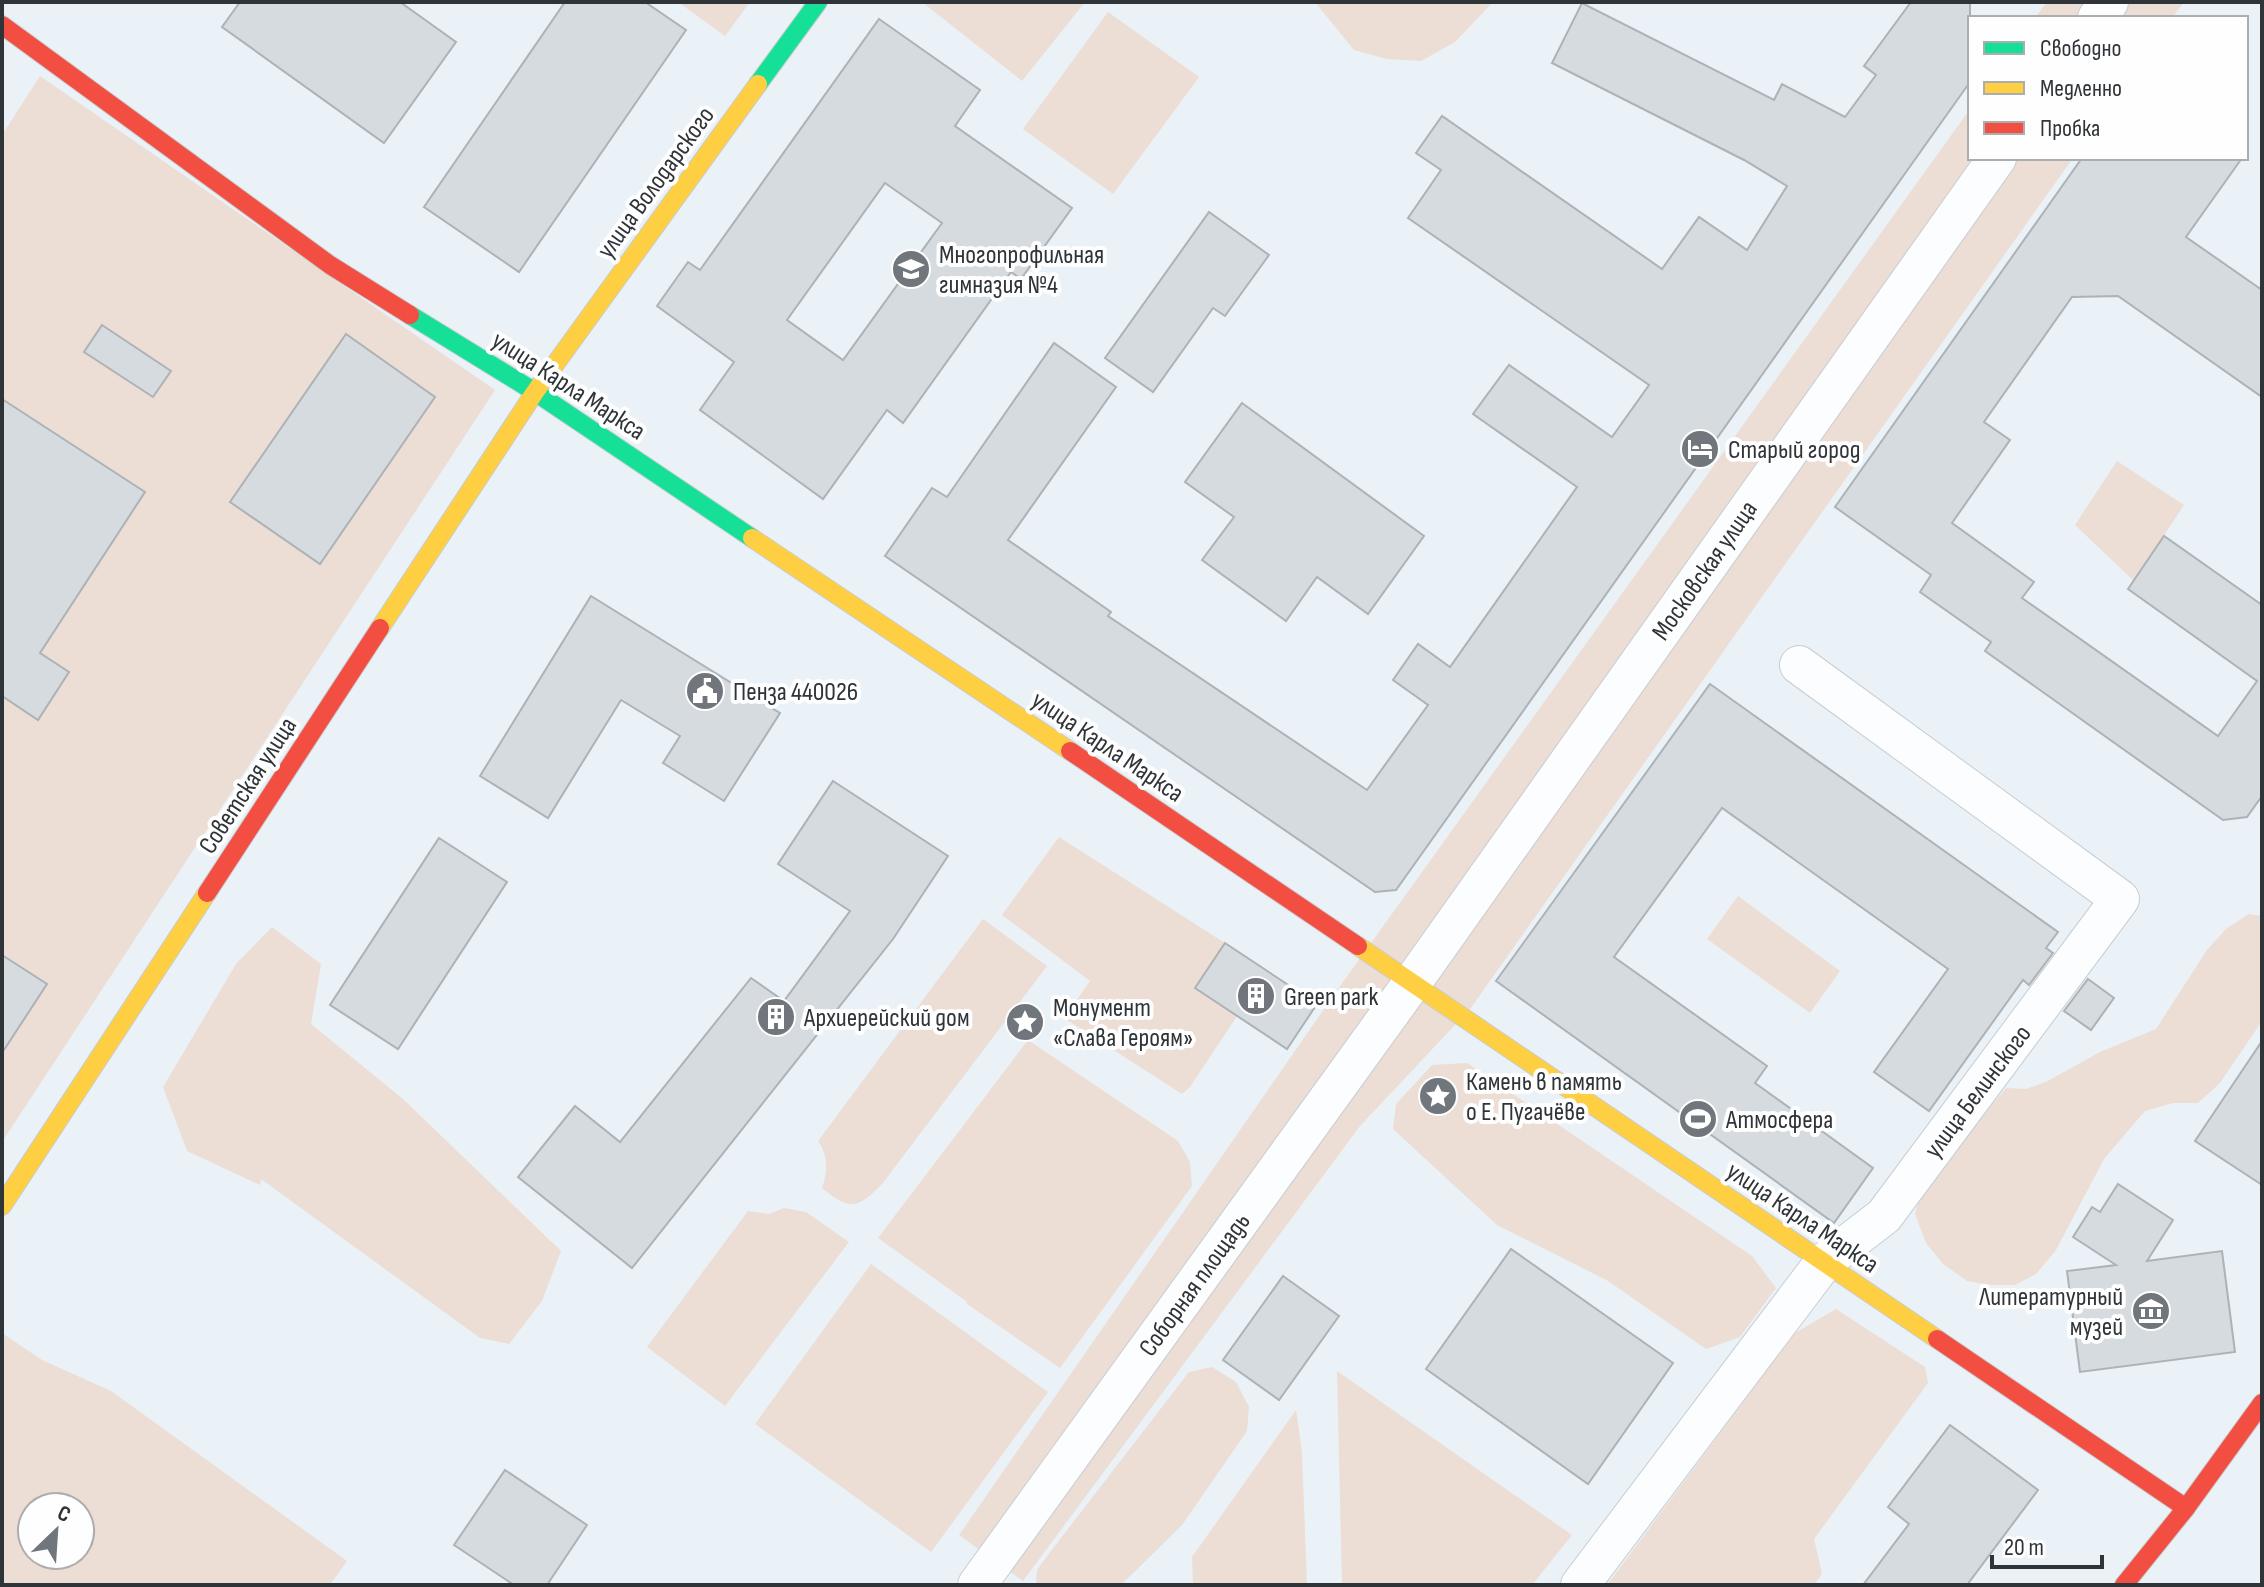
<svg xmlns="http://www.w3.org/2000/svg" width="2264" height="1587" font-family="'Sofia Sans Condensed',sans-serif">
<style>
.green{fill:#ecddd5;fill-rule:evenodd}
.building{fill:#d5dbdf;stroke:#adb2b7;stroke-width:2;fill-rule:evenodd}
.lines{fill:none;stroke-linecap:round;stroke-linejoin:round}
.street-casing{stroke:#c7cdd1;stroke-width:40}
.fast-casing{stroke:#c7cdd1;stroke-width:20}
.slow-casing{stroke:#c7cdd1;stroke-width:20}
.jam-casing{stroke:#c7cdd1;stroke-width:20}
.street{stroke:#fcfdfe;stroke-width:38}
.fast{stroke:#16e098;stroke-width:18}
.slow{stroke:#ffcf43;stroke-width:18}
.jam{stroke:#f24e42;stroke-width:18}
.labels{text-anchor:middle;stroke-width:8;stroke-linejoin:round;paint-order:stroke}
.street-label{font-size:26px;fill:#2f3438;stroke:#fefefe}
.poi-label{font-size:26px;fill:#2f3438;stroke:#fefefe;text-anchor:start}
</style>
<rect width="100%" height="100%" fill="#eaf2f7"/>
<g class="green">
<path d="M 678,2 L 750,2 L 725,36 Z"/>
<path d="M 922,2 L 1085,2 L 1022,81 Z"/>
<path d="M 1315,2 L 1493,2 L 1455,42 L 1421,61 L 1387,59 L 1354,50 Z"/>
<path d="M 2047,2 L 2184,2 L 2172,18 L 2035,18 Z"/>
<path d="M 1108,12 L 1199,77 L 1113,194 L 1023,129 Z"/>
<path d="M 40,76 L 495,390 L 2,1142 L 2,135 Z"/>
<path d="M 1970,109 L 1970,158 L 2073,158 L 1470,1009 L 1360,1126 L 1023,1581 L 959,1535 L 1338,989 Z"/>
<path d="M 2117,461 L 2184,505 L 2134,581 L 2075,525 Z"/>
<path d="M 1059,837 L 1225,943 L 1195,988 L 1237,1016 L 1190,1087 L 1182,1094 L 1064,1018 L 1090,981 L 1002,915 Z"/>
<path d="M 1738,896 L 1840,971 L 1810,1013 L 1707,939 Z"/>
<path d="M 2249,914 L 2262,916 L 2262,1021 L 2220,1083 L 2198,1103 L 2173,1103 L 2145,1111 L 2104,1159 L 2056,1250 L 2036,1274 L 2015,1285 L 1991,1285 L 1967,1281 L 1943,1264 L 1926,1243 L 1915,1214 L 1922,1189 L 2006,1088 L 2026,1089 L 2046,1082 L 2100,1052 L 2156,1029 L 2207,950 L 2226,929 Z"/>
<path d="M 983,919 L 1047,966 L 882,1184 C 857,1210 849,1210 822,1188 C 828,1171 828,1155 818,1141 Z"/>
<path d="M 272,927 L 321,964 L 311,1024 L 403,1099 L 561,1251 L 542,1301 L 509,1344 L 480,1338 L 261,1179 L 260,1185 L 187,1151 L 163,1087 L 236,964 Z"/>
<path d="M 1028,1040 L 1178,1141 L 1190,1162 L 1192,1186 L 1060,1368 L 967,1304 L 966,1301 L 878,1238 Z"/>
<path d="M 1467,1063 L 1752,1256 L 1776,1288 L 1740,1337 L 1706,1349 L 1608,1281 L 1497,1225 L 1393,1129 L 1396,1104 L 1432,1065 Z"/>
<path d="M 784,1208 L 806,1212 L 849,1242 L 725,1406 L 647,1347 L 748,1211 L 769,1214 Z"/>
<path d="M 871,1264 L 1048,1392 L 931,1552 L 755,1424 Z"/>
<path d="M 1836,1309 L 1925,1367 L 1928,1383 L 1814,1539 L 1822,1574 L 1814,1585 L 1607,1585 L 1795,1333 Z"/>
<path d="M 2,1333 L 42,1360 L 111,1391 L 347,1561 L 330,1585 L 2,1585 ZM 32,1507 L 80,1507 L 80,1555 L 32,1555 Z"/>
<path d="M 1212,1367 L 1236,1382 L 1249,1407 L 1247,1431 L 1182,1525 L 1121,1585 L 1036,1585 L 1037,1570 L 1051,1551 L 1189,1372 Z"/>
<path d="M 1337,1371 L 1572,1535 L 1532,1585 L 1342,1585 Z"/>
<path d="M 1296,1410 L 1302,1452 L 1307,1585 L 1193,1585 L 1192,1557 Z"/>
</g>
<g class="building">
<path d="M 240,2 L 400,2 L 456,42 L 384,143 L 222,27 Z"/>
<path d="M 565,2 L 645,2 L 686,30 L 519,272 L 424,207 Z"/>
<path d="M 1911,2 L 1970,2 L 1970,82 L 1396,890 L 1375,892 L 885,556 L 932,488 L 947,497 L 1054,343 L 1116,387 L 1008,540 L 1111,612 L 1108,616 L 1367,790 L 1428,705 L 1393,680 L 1418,644 L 1450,667 L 1577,487 L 1473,414 L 1509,365 L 1612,437 L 1649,385 L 1408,218 L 1441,170 L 1416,153 L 1442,116 L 1662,269 L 1699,217 L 1747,250 L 1787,186 L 1744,160 L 1552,63 L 1582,3 L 1774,100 L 1782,84 L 1845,117 L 1876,75 L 1864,66 Z"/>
<path d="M 879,19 L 980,90 L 955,126 L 1072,208 L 1021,279 L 1011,272 L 903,423 L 887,410 L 823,499 L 700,410 L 734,362 L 657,306 L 688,262 L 700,270 ZM 885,183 L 942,223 L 843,360 L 787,320 Z"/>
<path d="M 2082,158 L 2242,158 L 2186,237 L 2262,290 L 2262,397 L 2118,296 L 2072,297 L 1984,422 L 2010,440 L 1952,523 L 2034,582 L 2022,598 L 2218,736 L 2257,681 L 2128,589 L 2164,536 L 2262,605 L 2262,796 L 2247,817 L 2223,820 L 1985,651 L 1991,642 L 1920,592 L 1931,575 L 1835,507 Z"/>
<path d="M 1209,212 L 1269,255 L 1225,316 L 1213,308 L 1153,392 L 1105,358 Z"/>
<path d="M 102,325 L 171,371 L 153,397 L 84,352 Z"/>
<path d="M 346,334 L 435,397 L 320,564 L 230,502 Z"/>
<path d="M 2,399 L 145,492 L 40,653 L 69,672 L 38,720 L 2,696 Z"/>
<path d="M 1242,403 L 1424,536 L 1368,614 L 1317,577 L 1286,621 L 1202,560 L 1234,517 L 1185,482 Z"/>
<path d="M 591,596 L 780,713 L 724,801 L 663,763 L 680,736 L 621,700 L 548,818 L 480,776 Z"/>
<path d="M 1710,684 L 2058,932 L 2046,948 L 2053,953 L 2029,985 L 2023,980 L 1929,1111 L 1874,1072 L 1948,969 L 1722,808 L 1614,957 L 1767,1066 L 1755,1083 L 1873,1168 L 1834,1223 L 1496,981 Z"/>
<path d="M 833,781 L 948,856 L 893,939 L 632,1268 L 518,1177 L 575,1106 L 620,1142 L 751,978 L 784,1001 L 850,911 L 778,864 Z"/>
<path d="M 439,838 L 507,882 L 398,1049 L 330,1005 Z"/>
<path d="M 1225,943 L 1317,1004 L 1287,1049 L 1195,988 Z"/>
<path d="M 2,955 L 47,984 L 2,1053 Z"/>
<path d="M 2088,979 L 2114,998 L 2091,1030 L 2064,1011 Z"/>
<path d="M 2262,1041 L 2262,1185 L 2195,1141 Z"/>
<path d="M 2118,1184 L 2173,1220 L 2147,1261 L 2222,1251 L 2235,1352 L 2080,1372 L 2067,1271 L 2116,1265 L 2073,1237 L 2092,1207 L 2100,1212 Z"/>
<path d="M 1511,1249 L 1673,1363 L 1588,1484 L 1426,1369 Z"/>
<path d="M 1283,1276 L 1339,1316 L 1279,1400 L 1223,1360 Z"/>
<path d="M 1950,1425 L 2038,1490 L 1967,1585 L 1863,1585 L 1909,1524 L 1888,1507 Z"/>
<path d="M 505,1470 L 587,1525 L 547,1585 L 514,1585 L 454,1545 Z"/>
</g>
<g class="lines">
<defs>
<g id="street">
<path d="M 2097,18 L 2109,2"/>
<path d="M 977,1585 L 1412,983 L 1997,158"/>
<path d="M 1580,1585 L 1824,1262 L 1884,1216 L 2120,899 L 1799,665"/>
</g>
<g id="fast">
<path d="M 758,84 L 818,2"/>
<path d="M 410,315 L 535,392 L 752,538"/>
</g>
<g id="slow">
<path d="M 752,538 L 1070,751"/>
<path d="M 380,628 L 535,392 L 758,84"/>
<path d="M 1358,946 L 1937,1339"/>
<path d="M 2,1206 L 207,893"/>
</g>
<g id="jam">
<path d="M 2,25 L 330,265 L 410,315"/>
<path d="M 1070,751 L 1358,946"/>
<path d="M 207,893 L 380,628"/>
<path d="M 1937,1339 L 2186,1508"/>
<path d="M 2124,1585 L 2186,1508 L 2262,1403"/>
</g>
</defs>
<use href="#street" class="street-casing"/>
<use href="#fast" class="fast-casing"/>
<use href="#slow" class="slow-casing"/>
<use href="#jam" class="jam-casing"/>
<use href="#street" class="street"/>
<use href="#fast" class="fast"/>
<use href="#slow" class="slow"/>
<use href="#jam" class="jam"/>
</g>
<defs>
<symbol id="school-disc" viewBox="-11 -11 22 22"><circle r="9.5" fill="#70767b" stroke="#fefefe"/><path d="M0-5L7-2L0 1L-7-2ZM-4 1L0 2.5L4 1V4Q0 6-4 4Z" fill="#fff"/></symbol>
<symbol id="hotel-disc" viewBox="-11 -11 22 22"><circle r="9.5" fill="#70767b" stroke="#fefefe"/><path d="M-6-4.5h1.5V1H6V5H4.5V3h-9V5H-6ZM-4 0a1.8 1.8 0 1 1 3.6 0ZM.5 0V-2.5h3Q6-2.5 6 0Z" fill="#fff"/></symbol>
<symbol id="civic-disc" viewBox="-11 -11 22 22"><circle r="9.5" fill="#70767b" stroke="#fefefe"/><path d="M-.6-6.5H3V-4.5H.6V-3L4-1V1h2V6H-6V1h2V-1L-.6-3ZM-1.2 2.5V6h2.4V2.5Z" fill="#fff"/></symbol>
<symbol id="building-disc" viewBox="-11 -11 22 22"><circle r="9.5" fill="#70767b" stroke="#fefefe"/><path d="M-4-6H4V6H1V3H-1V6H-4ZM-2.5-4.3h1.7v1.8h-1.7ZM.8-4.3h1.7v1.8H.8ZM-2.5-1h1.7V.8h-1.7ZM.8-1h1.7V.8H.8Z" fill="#fff"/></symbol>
<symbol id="sight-disc" viewBox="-11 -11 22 22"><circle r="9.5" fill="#70767b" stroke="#fefefe"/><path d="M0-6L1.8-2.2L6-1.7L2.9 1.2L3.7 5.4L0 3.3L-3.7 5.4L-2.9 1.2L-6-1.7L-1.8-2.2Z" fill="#fff"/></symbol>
<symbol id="stadium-disc" viewBox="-11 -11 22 22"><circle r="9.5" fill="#70767b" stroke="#fefefe"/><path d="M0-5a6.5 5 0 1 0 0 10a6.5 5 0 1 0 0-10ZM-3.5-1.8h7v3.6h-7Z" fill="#fff"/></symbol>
<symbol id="museum-disc" viewBox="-11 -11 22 22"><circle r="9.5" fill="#70767b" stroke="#fefefe"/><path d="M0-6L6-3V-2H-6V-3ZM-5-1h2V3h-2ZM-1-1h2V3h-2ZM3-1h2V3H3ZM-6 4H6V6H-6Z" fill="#fff"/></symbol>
</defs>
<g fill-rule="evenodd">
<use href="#school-disc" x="889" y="247" width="44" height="44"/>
<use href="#hotel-disc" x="1678" y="427" width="44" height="44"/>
<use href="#civic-disc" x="683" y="669" width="44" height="44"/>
<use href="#building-disc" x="1234" y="974" width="44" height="44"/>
<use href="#building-disc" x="754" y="995" width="44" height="44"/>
<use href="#sight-disc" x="1003" y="1000" width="44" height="44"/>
<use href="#sight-disc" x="1416" y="1074" width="44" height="44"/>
<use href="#stadium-disc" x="1676" y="1097" width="44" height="44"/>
<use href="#museum-disc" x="2129" y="1289" width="44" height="44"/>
</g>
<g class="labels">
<g class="street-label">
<text transform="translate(655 182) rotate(-54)" y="9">улица Володарского</text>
<text transform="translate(569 385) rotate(33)" y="9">улица Карла Маркса</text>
<text transform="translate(1704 570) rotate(-55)" y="9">Московская улица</text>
<text transform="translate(1108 746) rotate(34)" y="9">улица Карла Маркса</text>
<text transform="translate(247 785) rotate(-57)" y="9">Советская улица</text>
<text transform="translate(1977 1091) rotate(-53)" y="9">улица Белинского</text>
<text transform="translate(1803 1217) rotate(34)" y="9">улица Карла Маркса</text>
<text transform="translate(1194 1284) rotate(-54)" y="9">Соборная площадь</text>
</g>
<g class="poi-label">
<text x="939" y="263">Многопрофильная<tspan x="939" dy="30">гимназия №4</tspan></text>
<text x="1728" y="458">Старый город</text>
<text x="733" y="700">Пенза 440026</text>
<text x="1284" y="1005">Green park</text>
<text x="1053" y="1016">Монумент<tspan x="1053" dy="30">«Слава Героям»</tspan></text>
<text x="804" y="1026">Архиерейский дом</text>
<text x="1466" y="1090">Камень в память<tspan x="1466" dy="30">о Е. Пугачёве</tspan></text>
<text x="1726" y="1128">Атмосфера</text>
<text x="2123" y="1305" text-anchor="end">Литературный<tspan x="2123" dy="30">музей</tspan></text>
</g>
</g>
<rect width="2264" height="1587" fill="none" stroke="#2f3438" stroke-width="8"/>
<rect x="1968" y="16" width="280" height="144" fill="#fefefe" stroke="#abadaf" stroke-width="2"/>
<rect x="1984" y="42" width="40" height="12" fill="#16e098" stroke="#abadaf" stroke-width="2"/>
<text x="2040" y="56" font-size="24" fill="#2f3438">Свободно</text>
<rect x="1984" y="82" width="40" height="12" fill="#ffcf43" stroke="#abadaf" stroke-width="2"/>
<text x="2040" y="96" font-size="24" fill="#2f3438">Медленно</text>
<rect x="1984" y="122" width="40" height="12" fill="#f24e42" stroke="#abadaf" stroke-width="2"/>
<text x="2040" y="136" font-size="24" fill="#2f3438">Пробка</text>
<g transform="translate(56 1531) rotate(25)"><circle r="38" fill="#fefefe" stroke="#abadaf" stroke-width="2"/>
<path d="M0-6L14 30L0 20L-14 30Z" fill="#70767b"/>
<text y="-12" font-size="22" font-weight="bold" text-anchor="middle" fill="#2f3438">С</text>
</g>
<path d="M1992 1555v12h110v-12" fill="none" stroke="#2f3438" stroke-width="4"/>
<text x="2004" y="1555" font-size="24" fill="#2f3438" stroke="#fefefe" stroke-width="6" paint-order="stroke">20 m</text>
</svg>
